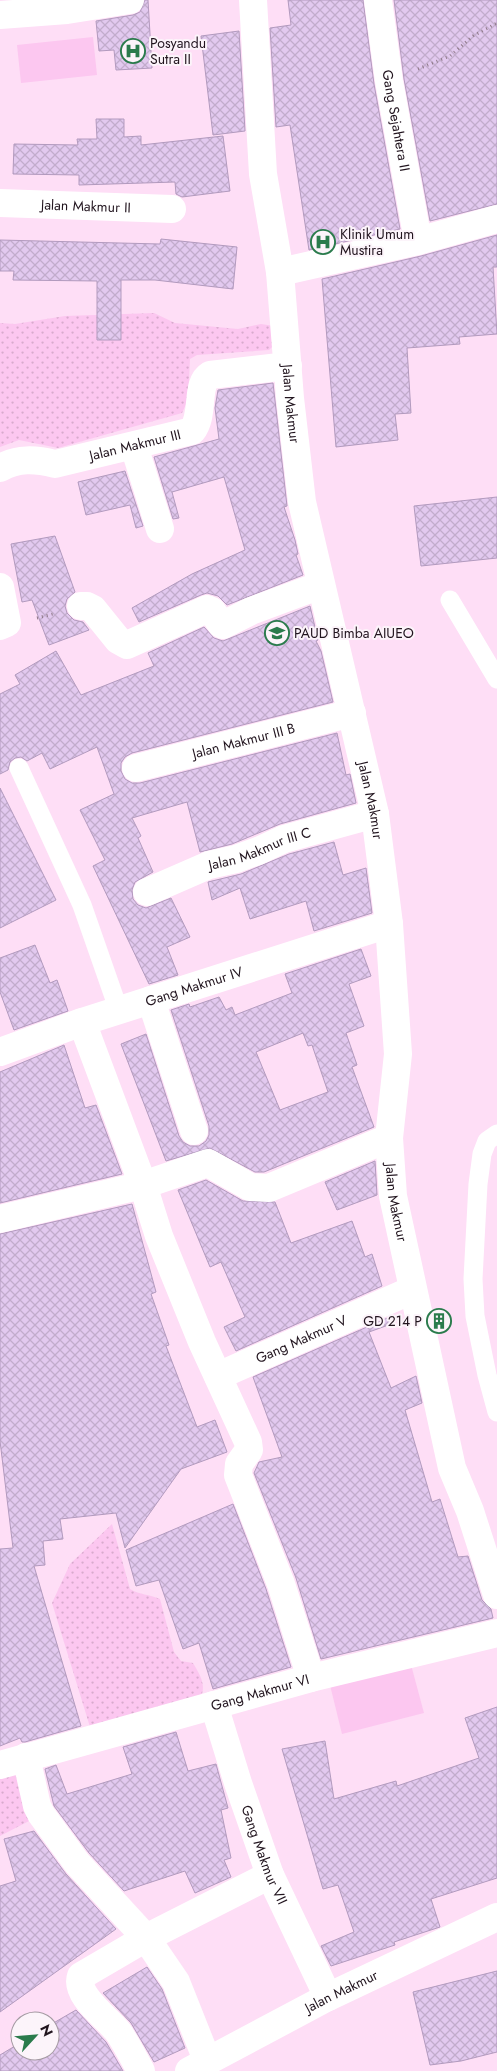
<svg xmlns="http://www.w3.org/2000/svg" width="497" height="2071" font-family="Jost,sans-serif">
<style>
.grass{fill:url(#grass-dots)}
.pitch{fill:#fcc7f0}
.building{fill:url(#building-cross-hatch);stroke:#b29abe;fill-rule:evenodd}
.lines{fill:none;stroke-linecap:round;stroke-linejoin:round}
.path{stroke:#8e7888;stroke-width:3;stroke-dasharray:1 4;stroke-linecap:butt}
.lane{stroke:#fff;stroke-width:19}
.street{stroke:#fff;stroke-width:28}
.labels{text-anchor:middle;stroke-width:4;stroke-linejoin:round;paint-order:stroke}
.poi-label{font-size:14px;fill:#21141e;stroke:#fcf4fa;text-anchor:start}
.street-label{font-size:14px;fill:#21141e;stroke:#fcf4fa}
</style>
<defs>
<pattern id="grass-dots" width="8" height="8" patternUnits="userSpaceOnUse" patternTransform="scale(1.25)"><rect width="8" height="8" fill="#fcc7f0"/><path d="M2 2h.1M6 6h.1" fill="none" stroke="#d8aacd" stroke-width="1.8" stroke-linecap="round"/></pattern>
<pattern id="building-cross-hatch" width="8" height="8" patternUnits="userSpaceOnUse" patternTransform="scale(1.25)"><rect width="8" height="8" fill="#e2c9ef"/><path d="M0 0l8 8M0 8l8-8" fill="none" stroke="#c2accc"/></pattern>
</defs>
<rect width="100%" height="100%" fill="#fedef6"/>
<g class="grass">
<path d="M 154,313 L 175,323 L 238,329 L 261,324 L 274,326 L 277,342 L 269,350 L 197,355 L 190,359 L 188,400 L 182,413 L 58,448 L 19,440 L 0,447 L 0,323 L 15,324 L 65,316 Z"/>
<path d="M 112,1524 L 130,1589 C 140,1595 149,1594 160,1599 L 174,1652 L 181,1661 L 193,1663 C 200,1675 208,1687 199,1700 L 90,1727 L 52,1603 L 70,1564 Z"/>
<path d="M 20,1766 L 31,1820 L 0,1836 L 0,1772 Z"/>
</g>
<g class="pitch">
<path d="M 93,37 L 97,75 L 21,83 L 17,45 Z"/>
<path d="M 410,1661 L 424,1713 L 342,1734 L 329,1681 Z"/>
</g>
<g class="building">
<path d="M 145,0 L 148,0 L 152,68 L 116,70 L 114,50 L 99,51 L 96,21 L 133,15 L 140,12 Z"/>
<path d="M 288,0 L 363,0 L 374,84 L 400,229 L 309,250 L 290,125 L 276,127 L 270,28 L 291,25 Z"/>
<path d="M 394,0 L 497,0 L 497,204 L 430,221 L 404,79 Z"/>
<path d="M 239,31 L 245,131 L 213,135 L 201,36 Z"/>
<path d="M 96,119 L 124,119 L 124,137 L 141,136 L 141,145 L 223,136 L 230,191 L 182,197 L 176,194 L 175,182 L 79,185 L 79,175 L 13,174 L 14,144 L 78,145 L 77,139 L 97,139 Z"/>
<path d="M 497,235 L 497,267 L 493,267 L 497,334 L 459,337 L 460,344 L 407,348 L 411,413 L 395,414 L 398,440 L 336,447 L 322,279 L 421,256 Z"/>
<path d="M 161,239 L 237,247 L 233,289 L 155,280 L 121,280 L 121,340 L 97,340 L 97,281 L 13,280 L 14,271 L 0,271 L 0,240 L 160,244 Z"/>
<path d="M 273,383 L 287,506 L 284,507 L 295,540 L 298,554 L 296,555 L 303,575 L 227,605 L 218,596 L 207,593 L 201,595 L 139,622 L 132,608 L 192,574 L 245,550 L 224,477 L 172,492 L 179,518 L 173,519 L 154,457 L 219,439 L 215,408 L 218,390 Z"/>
<path d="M 125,471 L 143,526 L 136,528 L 130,505 L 86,515 L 78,482 Z"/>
<path d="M 497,497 L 497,558 L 421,566 L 414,506 Z"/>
<path d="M 55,536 L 75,592 L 67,599 L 65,606 L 67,613 L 74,620 L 83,622 L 89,630 L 49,645 L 32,600 L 22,602 L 11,544 Z"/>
<path d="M 310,606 L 318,640 L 316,641 L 321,651 L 333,702 L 132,753 L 125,757 L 121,763 L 121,771 L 125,779 L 132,783 L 140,783 L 337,733 L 346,775 L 350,774 L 356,803 L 280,824 L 232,844 L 200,852 L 187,802 L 132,818 L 141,836 L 138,838 L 153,872 L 135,882 L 132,890 L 133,899 L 138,905 L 146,908 L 171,898 L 190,937 L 167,947 L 178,975 L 149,984 L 93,866 L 105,860 L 80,810 L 114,794 L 97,747 L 50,769 L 42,753 L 27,761 L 21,757 L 15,758 L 10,762 L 8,770 L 0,774 L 0,694 L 20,684 L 15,675 L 56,651 L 81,695 L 154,666 L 148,653 L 204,627 L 214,638 L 223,641 Z"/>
<path d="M 0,788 L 56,900 L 0,928 Z"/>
<path d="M 334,842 L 343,875 L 366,868 L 372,913 L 314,931 L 306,901 L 250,919 L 240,888 L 212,900 L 208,882 L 241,874 L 289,854 Z"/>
<path d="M 35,945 L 50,983 L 57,980 L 68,1011 L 14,1030 L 0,992 L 0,958 Z"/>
<path d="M 361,949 L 371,976 L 349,984 L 364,1026 L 346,1033 L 357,1065 L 352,1067 L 374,1127 L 264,1172 L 255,1172 L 210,1148 L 166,1161 L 121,1044 L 146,1034 L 179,1136 L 183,1142 L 190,1146 L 199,1146 L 206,1141 L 209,1135 L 209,1126 L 171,1010 L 189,1004 L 190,1007 L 219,997 L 226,1010 L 232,1007 L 235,1015 L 292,993 L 285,974 ZM 303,1033 L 308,1046 L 312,1045 L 328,1092 L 280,1110 L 256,1052 Z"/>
<path d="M 64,1045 L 85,1108 L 96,1105 L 122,1174 L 0,1203 L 0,1072 Z"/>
<path d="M 375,1161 L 377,1195 L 337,1210 L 325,1182 Z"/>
<path d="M 206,1180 L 243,1201 L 275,1202 L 291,1243 L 352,1221 L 365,1257 L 372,1254 L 382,1286 L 236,1351 L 224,1327 L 245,1317 L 221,1262 L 210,1267 L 178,1190 Z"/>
<path d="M 132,1204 L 156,1292 L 151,1294 L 169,1345 L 166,1346 L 197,1427 L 215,1420 L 227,1452 L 181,1469 L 125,1548 L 116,1513 L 60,1519 L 63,1539 L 43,1541 L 45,1565 L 34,1566 L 81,1726 L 25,1742 L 22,1742 L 20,1738 L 0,1746 L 0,1549 L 13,1548 L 0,1441 L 0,1234 Z"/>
<path d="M 392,1316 L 394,1323 L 369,1332 L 391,1388 L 416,1376 L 422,1403 L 405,1410 L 432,1502 L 440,1499 L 458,1557 L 468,1556 L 482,1600 L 491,1609 L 493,1618 L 321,1659 L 296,1578 L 254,1473 L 259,1462 L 282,1457 L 253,1377 Z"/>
<path d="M 233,1504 L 266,1589 L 291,1667 L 213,1689 L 199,1643 L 183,1649 L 159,1580 L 136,1586 L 126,1550 Z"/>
<path d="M 497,1707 L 497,1878 L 431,1899 L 440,1927 L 394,1942 L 395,1945 L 331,1966 L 321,1946 L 354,1932 L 338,1885 L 323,1889 L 282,1749 L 325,1741 L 334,1799 L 396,1781 L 397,1786 L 479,1758 L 465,1718 Z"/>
<path d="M 176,1732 L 188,1771 L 216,1764 L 228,1808 L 221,1810 L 231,1858 L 224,1860 L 231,1877 L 195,1893 L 185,1871 L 124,1891 L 89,1853 L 54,1806 L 45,1769 L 56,1765 L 67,1794 L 132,1774 L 123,1747 Z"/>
<path d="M 34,1831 L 66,1874 L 116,1929 L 0,2012 L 0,1886 L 16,1881 L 4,1839 Z"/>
<path d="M 147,1967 L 162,1989 L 185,2048 L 154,2062 L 131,2023 L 103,1993 Z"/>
<path d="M 497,1971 L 497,2052 L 461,2061 L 430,2065 L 413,1992 Z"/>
<path d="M 76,2010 L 106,2042 L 123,2071 L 0,2071 L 0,2055 L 20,2043 L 20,2051 L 50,2051 L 50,2025 Z"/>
</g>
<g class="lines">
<g class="path">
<path d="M 418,69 L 450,56 L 473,36 L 497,23"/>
<path d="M 37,618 L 53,614"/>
</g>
<g class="lane">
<path d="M 450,600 L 497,679"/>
<path d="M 19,768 L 82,905 L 119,1011"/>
<path d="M 497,1134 L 487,1141 L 482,1154 L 478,1184 L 473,1279 L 475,1316 L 487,1375 L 497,1412"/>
</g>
<g class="street">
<path id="s1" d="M 253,0 L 263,174 L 280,272 L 290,398 L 302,502 L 375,814 L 389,924 L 398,1054 L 389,1138 L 393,1196 L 452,1468 L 470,1511 L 497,1595"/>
<path id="s2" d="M 378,0 L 389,81 L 418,241"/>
<path d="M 0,15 L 67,10 L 130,0"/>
<path id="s3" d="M 0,203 L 172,209"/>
<path d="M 280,272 L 418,241 L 497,219"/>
<path d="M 134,446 L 160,529"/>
<path id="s4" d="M 0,468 C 18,458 35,459 55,464 L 192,431 C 205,415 195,384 210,375 L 288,366"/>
<path d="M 0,587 L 7,623 L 0,626"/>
<path d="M 81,606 L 87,606 L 93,609 L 118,640 L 127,645 L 207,609 L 212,611 L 221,624 L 223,625 L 251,611 L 321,585"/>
<path id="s5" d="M 136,768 L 352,713"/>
<path id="s6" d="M 147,892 L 209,865 L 236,859 L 258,851 L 284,839 L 375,814"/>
<path d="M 151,1000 L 194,1131"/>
<path d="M 82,1022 L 143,1185 L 159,1236 L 202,1342 L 248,1442 L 249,1450 L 239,1464 L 238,1475 L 281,1584 L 311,1678"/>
<path id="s7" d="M 0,1052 L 82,1022 L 389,924"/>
<path d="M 0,1219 L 143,1185 L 208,1163 L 250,1187 L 269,1188 L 389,1138"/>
<path id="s8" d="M 218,1376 L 412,1290"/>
<path id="s9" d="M 214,1705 L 238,1783 L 270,1875 L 328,1997"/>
<path d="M 26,1757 L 37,1806 L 41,1814 L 77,1863 L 146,1938 L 176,1982 L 207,2060"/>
<path id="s10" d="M 0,1765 L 311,1678 L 497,1633"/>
<path d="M 141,2071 C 134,2059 127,2045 119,2033 C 109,2019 74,1996 81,1976 L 146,1938 L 270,1875"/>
<path id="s11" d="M 189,2071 L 328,1997 L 497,1917"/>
</g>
</g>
<defs>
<symbol id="hospital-ring" viewBox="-11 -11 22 22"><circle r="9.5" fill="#fcf4fa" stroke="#2a7b4c" stroke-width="1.5"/><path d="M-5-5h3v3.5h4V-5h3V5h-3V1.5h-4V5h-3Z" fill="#2a7b4c"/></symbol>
<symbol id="school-ring" viewBox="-11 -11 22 22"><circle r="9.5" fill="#fcf4fa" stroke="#2a7b4c" stroke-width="1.5"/><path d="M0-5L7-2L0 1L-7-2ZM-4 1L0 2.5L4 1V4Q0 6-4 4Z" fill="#2a7b4c"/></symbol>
<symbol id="building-ring" viewBox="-11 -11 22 22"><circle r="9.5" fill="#fcf4fa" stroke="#2a7b4c" stroke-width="1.5"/><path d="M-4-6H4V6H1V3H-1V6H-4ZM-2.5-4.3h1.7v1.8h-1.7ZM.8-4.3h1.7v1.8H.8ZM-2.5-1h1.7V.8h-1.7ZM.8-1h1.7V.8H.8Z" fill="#2a7b4c"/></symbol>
</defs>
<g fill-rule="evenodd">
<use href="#hospital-ring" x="119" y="37" width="28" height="28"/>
<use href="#hospital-ring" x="309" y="228" width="28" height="28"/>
<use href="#school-ring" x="263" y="619" width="28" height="28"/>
<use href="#building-ring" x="425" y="1307" width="28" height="28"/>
</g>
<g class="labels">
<g class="poi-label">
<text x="150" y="48">Posyandu<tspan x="150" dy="16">Sutra II</tspan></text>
<text x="340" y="239">Klinik Umum<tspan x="340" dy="16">Mustira</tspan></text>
<text x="294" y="638">PAUD Bimba AIUEO</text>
<text x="422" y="1326" text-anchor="end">GD 214 P</text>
</g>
<g class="street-label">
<text dy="5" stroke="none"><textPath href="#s2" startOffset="122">Gang Sejahtera II</textPath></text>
<text dy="5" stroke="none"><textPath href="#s3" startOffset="86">Jalan Makmur II</textPath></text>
<text dy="5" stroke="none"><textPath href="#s1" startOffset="406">Jalan Makmur</textPath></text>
<text dy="5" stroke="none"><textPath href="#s4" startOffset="139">Jalan Makmur III</textPath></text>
<text dy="5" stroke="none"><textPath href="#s5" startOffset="111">Jalan Makmur III B</textPath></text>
<text dy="5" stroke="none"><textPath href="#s1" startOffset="811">Jalan Makmur</textPath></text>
<text dy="5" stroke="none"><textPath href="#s6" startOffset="121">Jalan Makmur III C</textPath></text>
<text dy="5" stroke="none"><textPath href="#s7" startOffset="205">Gang Makmur IV</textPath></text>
<text dy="5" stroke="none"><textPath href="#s1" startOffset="1216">Jalan Makmur</textPath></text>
<text dy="5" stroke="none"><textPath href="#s8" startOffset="91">Gang Makmur V</textPath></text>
<text dy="5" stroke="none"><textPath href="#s10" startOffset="270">Gang Makmur VI</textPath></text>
<text dy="5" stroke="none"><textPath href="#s9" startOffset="158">Gang Makmur VII</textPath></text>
<text dy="5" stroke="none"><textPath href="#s11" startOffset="172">Jalan Makmur</textPath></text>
</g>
</g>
<g transform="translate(35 2036) rotate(64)"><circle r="24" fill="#fcf4fa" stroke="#a49aa2"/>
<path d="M0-4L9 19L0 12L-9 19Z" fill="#2a7b4c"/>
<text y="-8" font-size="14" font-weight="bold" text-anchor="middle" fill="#21141e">N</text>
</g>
</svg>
